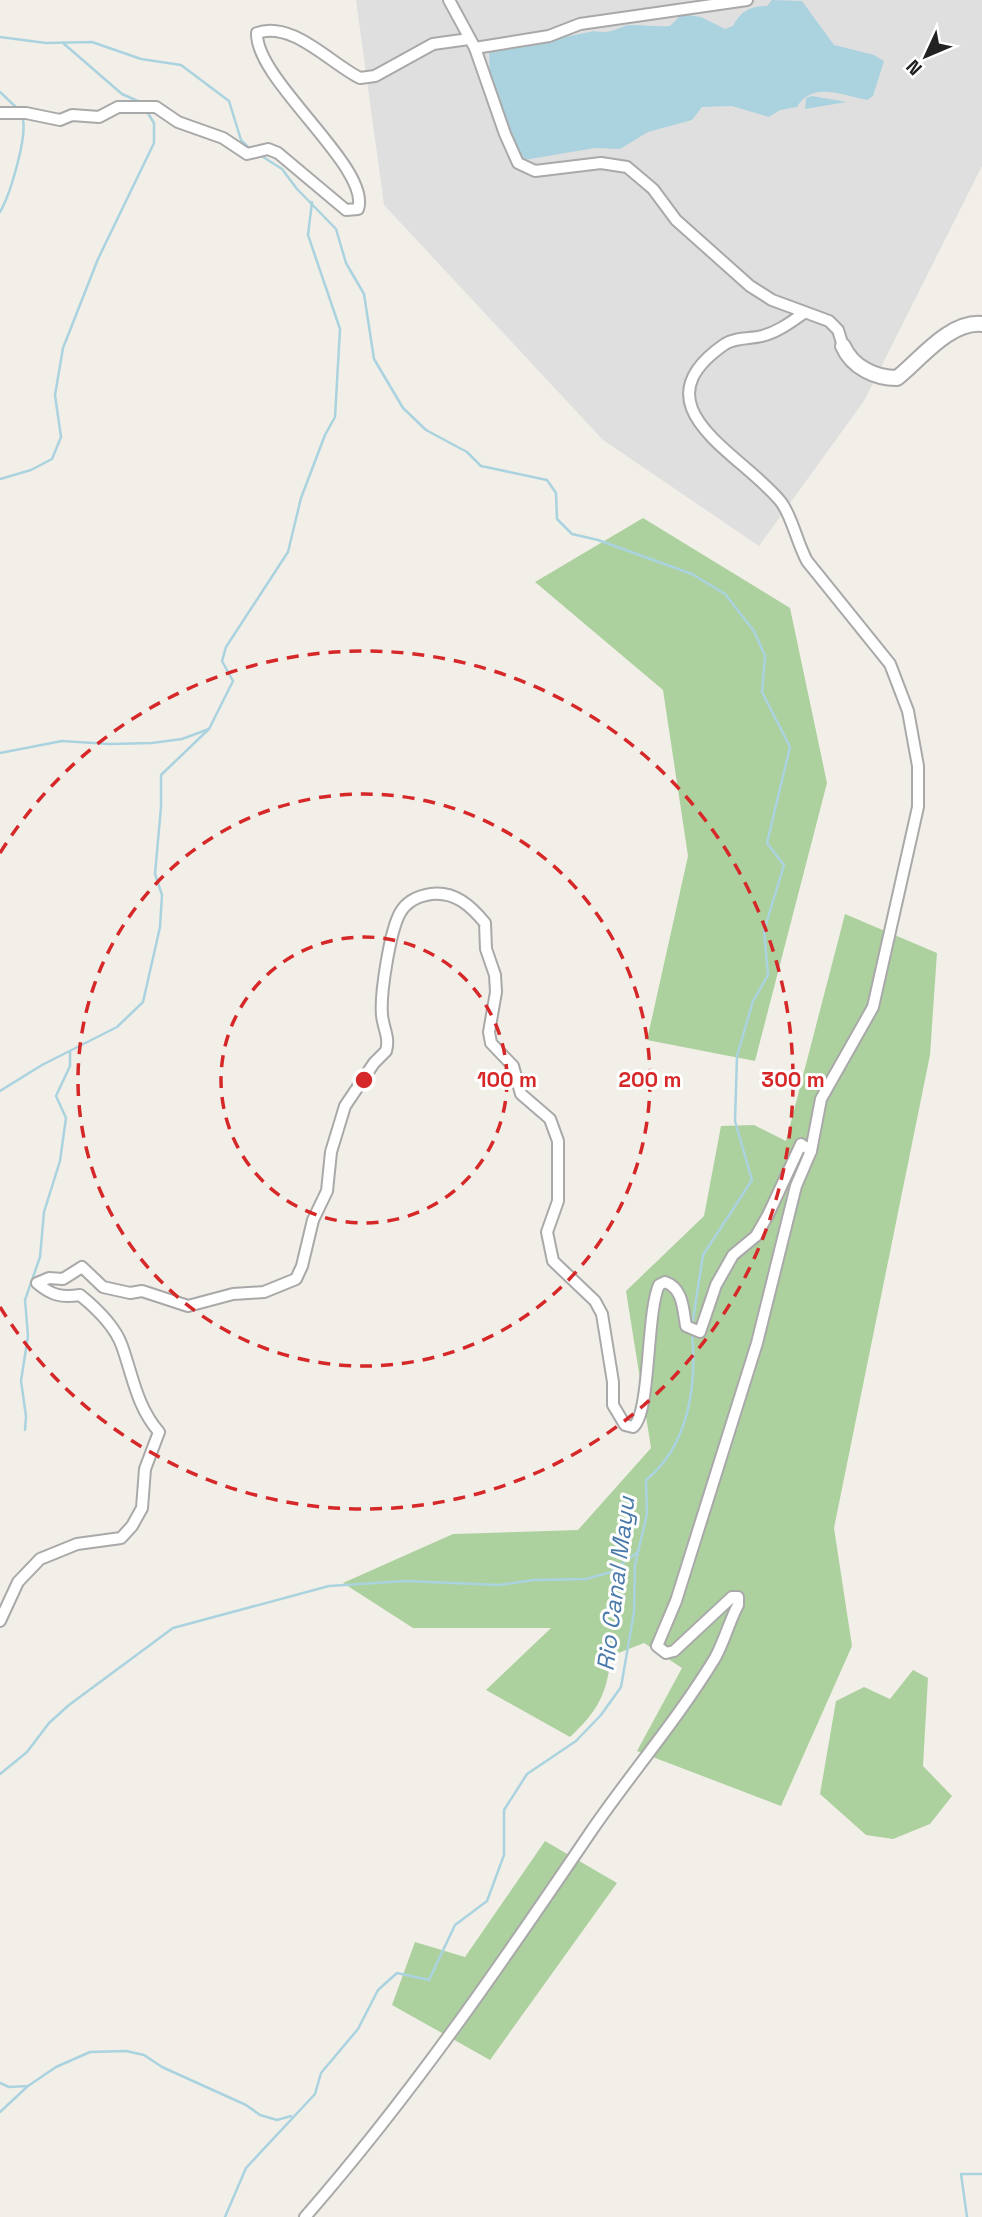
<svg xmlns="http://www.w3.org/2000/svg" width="982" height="2217" font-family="'Space Grotesk',sans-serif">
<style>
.residential{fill:#e0dfdf}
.forest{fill:#add19e}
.water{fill:#aad3df}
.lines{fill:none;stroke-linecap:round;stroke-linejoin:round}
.stream{stroke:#aad3df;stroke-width:2.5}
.minor-casing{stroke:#a9a9a9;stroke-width:14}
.tertiary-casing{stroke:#a9a9a9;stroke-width:18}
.minor{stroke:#fff;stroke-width:10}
.tertiary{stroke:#fff;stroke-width:14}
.ring{fill:none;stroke:#d62828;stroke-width:3.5;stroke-dasharray:12 9}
.labels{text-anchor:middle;stroke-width:6;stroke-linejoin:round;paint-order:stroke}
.water-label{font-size:24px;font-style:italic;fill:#4a7aab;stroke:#fff}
.centre{fill:#d62828;stroke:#fff;stroke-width:3.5}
.ring-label{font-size:21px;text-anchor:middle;font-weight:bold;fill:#d62828;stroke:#fff;stroke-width:6;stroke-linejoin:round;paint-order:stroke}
</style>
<rect width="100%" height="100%" fill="#f2efe9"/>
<path class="residential" d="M 356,0 L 982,0 L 982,166 L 864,401 L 759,546 L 603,440 L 384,205 Z"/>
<g class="forest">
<path d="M 643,518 L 790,608 L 827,783 L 755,1061 L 647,1040 L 688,856 L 663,690 L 535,582 Z"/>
<path d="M 845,914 L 937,953 L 930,1055 L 834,1528 L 852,1646 L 781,1806 L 637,1751 L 682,1668 L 644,1643 L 611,1656 C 607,1694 598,1711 570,1737 L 486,1690 L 551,1628 L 413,1628 L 343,1583 L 453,1534 L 578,1530 L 651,1448 L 626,1291 L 704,1216 L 721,1126 L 754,1125 L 786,1141 Z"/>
<path d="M 913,1670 L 928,1678 L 923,1766 L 952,1796 L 930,1824 L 893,1839 L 866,1835 L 820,1794 L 836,1701 L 864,1687 L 890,1699 Z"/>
<path d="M 545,1841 L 617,1883 L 490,2060 L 392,2005 L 415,1942 L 465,1957 Z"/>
</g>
<g class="water">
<path d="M 772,0 L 802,1 L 834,45 L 874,55 L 884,61 L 873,96 L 867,100 C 842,95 812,81 797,107 L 780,110 L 769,117 L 732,106 L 702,107 L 692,120 L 648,132 L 620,149 L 595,148 L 524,160 L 517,154 L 490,77 L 489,53 L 594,31 C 616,35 619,24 634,25 C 646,25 657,27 670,26 L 682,14 L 701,17 L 725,29 L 733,26 C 741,11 750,6 767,6 Z"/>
<path d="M 812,96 L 847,102 L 805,109 L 806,98 Z"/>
</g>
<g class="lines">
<g class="stream">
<path d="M 0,37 L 46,43 L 92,42 L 141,59 L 181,65 L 229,101 L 241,140 L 251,150"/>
<path d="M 63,43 L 122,94 L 140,102"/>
<path d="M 0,92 L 19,110"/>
<path d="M 260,155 L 282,169 L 297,189 L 336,229 L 346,263 L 364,294 L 374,359 L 403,408 L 426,430 L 467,452 L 481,466 L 547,480 L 556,493 L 557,519 L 572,534 L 598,540 L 692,574 L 725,594 L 754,631 L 765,656 L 762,692 L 790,747 L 767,843 L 784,865 L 764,931 L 768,975 L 753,1001 L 737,1056 L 735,1121 L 752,1180 L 703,1255 L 692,1326"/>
<path d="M 0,212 C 10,195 29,133 22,116"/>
<path d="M 0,479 L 31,470 L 52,459 L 61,437 L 55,395 L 63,348 L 98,259 L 154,143 L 154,123 L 146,110"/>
<path d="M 0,753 L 62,741 L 109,744 L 152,743 L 182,739 L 209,729"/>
<path d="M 0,1091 L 42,1065 L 117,1027 L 143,1002 L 160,927 L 162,895 L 155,874 L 161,807 L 161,775 L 209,729 L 233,681 L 222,661 L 226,647 L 288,552 L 301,498 L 325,435 L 335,417 L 340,329 L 308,235 L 312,202"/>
<path d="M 25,1430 L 26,1416 L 21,1381 L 28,1336 L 25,1300 L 40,1257 L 44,1212 L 60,1161 L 66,1118 L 56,1096 L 70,1066 L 70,1051"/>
<path d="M 0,1774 L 27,1752 L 49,1723 L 69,1705 L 173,1628 L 329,1586 L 406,1581 L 499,1585 L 534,1580 L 586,1579 L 611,1572 L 638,1552"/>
<path d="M 0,2083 L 9,2087 L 28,2086 L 56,2067 L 90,2052 L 126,2051 L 144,2055 L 162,2067 L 246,2105 L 260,2115 L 277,2120 L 291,2116"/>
<path d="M 0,2112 L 28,2086"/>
<path d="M 225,2217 L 246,2168 L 315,2094 L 321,2073 L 358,2029 L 378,1990 L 397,1973 L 429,1980 L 455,1925 L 487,1901 L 504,1855 L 504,1810 L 527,1774 L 576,1741 L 601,1715 L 621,1687 L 634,1612 L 635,1565 L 647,1514 L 646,1480 C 689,1445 697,1386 692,1332"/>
<path d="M 967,2217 L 961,2174 L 982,2174"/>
</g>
<defs>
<g id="minor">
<path d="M 449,0 L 475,48 L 505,134 L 518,163 L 535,171 L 601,163 L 627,167 L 653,189 L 676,220 L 750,286 L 772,300 L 829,321 L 838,330 L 843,346"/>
<path d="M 475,48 L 549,36 L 580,24 L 747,0"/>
<path d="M 0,113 L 26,113 L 60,120 L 72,115 L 99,117 L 118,107 L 156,107 L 178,122 L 223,138 L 247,154 L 268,149 L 278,153 L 346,210 L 358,209 C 372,168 255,80 257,33 C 292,20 331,64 360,78 L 375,76 L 433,44 L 469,39"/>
<path d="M 0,1621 L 18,1582 L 40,1559 L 77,1544 L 121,1538 L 132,1526 L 142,1508 L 145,1469 L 159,1432 C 137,1407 133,1377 122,1346 C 115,1326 96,1308 80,1295 C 61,1298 51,1295 37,1283 L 49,1278 L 63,1279 L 82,1267 L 103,1287 L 130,1293 L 142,1291 L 188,1306 L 233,1294 L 264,1292 L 296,1279 L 302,1266 L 313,1220 L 327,1191 L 331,1152 L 345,1106 L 374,1063 L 386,1051 C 390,1037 383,1028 382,1015 C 380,994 390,931 400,913 C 406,902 418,896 431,894 C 455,891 471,906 485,923 L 486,949 L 495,975 L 496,992 L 489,1032 L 491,1043 L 513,1066 L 521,1094 L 550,1119 L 558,1141 L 558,1201 L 547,1232 L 553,1261 L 595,1301 L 602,1314 L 613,1382 L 613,1405 L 625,1425 L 633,1427 C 651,1413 646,1314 659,1285 L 665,1282 C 683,1288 683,1309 686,1326 L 700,1332 L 716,1285 L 733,1255 L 756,1236 L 768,1215 L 801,1144 L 811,1151"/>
<path d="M 305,2217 C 411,2096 502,1963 592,1830 C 632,1772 678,1719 715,1658 C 724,1642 729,1622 738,1605 L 738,1597 L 732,1597 L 674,1651 L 666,1653 L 657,1646 L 676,1601 L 757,1343 L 796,1186 L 811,1151 L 821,1099 L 873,1007 L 918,807 L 918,766 L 908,711 L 890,664 L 807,561 C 797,543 792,516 781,502 C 742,453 633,407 725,344 C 736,337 750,339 762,336 C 778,332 791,322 804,313"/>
</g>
<path id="tertiary" d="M 843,346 C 852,367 875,378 897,378 C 920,360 949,321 982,324"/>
</defs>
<use href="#minor" class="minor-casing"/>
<use href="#tertiary" class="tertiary-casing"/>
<use href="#minor" class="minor"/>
<use href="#tertiary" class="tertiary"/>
</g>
<g class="ring">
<circle cx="364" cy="1080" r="143"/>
<circle cx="364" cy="1080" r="286"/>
<path d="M0 853A429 429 0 1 1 0 1307"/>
</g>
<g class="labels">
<g class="water-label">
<text transform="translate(616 1584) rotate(-83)" y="8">Rio Canal Mayu</text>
</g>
</g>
<circle cx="364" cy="1080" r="10" class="centre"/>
<g class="ring-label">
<text x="507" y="1087">100 m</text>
<text x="650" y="1087">200 m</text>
<text x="793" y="1087">300 m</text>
</g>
<g transform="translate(926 56) rotate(226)" stroke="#ffffff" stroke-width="5" paint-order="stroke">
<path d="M0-5L12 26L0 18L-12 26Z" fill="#222222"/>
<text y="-10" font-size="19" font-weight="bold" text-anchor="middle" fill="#222222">N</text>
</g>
</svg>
